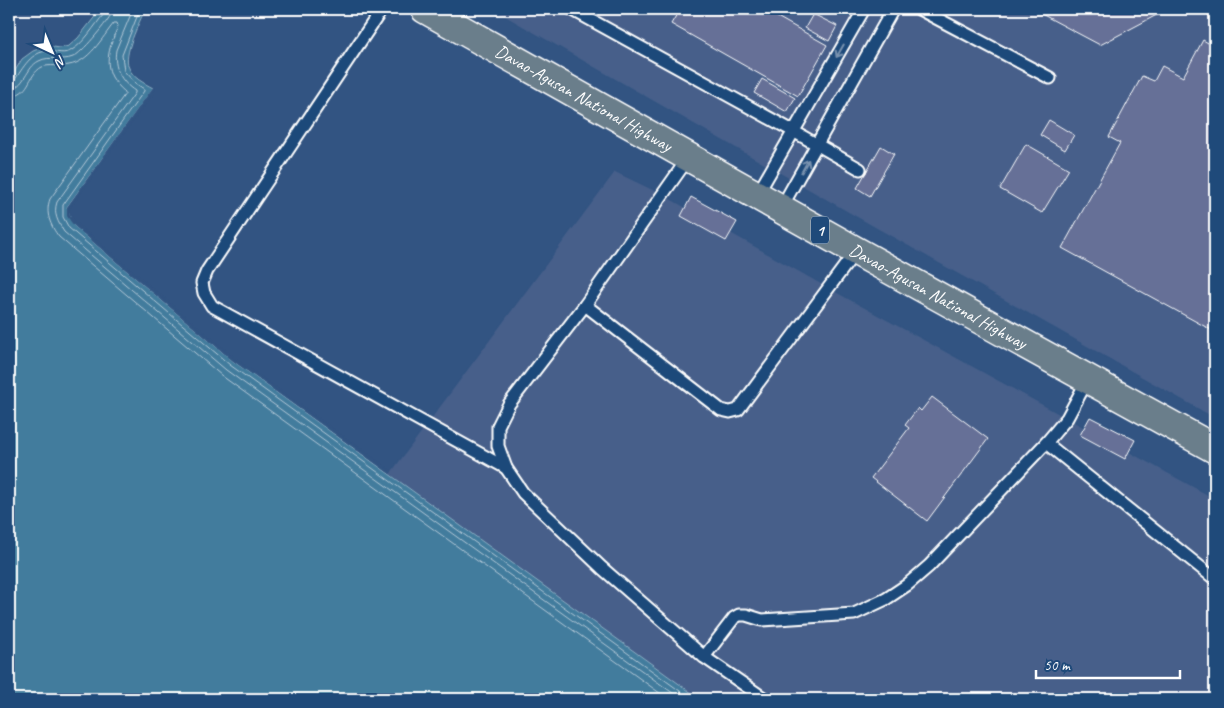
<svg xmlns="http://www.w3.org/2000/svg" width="1224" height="708" font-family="Caveat,sans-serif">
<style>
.built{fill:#465f8a}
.water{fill:#437b9d;stroke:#8eb0c4}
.pier{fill:#325482}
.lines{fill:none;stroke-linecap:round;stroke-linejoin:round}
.shore{stroke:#b4cad8;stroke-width:1}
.building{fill:#667097;stroke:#fff}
.lane-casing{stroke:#fff;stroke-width:15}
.highway-casing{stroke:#fff;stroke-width:31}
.lane{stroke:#1f4a7a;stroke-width:11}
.highway{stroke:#6b7e8b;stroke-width:28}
.oneway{stroke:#7992af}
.labels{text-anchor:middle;stroke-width:4.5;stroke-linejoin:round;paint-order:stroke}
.shield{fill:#1f4a7a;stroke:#bcc9d7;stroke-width:1}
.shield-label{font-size:16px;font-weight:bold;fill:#fff}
.street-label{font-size:18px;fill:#fff;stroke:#1f4a7a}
</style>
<rect width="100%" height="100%" fill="#325482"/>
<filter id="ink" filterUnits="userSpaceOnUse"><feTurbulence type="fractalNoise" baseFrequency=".02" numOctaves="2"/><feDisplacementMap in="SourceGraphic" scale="10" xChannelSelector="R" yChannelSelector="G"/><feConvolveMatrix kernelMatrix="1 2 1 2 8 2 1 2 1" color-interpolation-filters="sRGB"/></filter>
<g filter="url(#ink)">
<g class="built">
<path d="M 493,9 L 1215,9 L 1215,418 L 859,218 Z"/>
<path d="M 615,172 L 663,195 L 828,288 L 1215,499 L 1215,699 L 700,699 L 390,474 Z"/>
</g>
<path class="water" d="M 101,9 L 145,9 C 140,22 122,55 129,68 C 133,78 144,83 153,88 L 67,207 L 73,225 L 233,361 L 700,699 L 9,699 L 9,81 L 22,59 L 33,51 L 47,46 L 60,48 L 69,46 L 78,38 Z"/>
<path class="pier" d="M 154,86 L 155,90 L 69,208 L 70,215 L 75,223 L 235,359 L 392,472 L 390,474 L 233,361 L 73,225 L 67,216 L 67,207 Z"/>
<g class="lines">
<g class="shore">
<path d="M 133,9 L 116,50 C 113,67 121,82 135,91 L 135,93 L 57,202 C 53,214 58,222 64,232 L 226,370 L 681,699"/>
<path d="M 140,9 L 122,55 L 124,71 L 135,83 L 144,89 L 144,91 L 63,205 L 63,217 L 69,228 L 230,365 L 691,699"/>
<path d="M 9,82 L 14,81 C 23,68 31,51 49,51 C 57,52 65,55 72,50 C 85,42 94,26 104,14 L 105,9"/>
<path d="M 9,89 C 25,88 26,67 39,61 C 50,55 61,62 73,57 C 82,53 105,25 110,16 C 111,13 111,12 111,9"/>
<path d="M 9,96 C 31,95 27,75 42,67 C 49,64 60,67 69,65 C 89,62 102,38 114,23 L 117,23 L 118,26 C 112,42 103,59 112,77 C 115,82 120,88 125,92 L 125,94 L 50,199 C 45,213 50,225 59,237 L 222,376 L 668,699"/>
</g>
</g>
<g class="building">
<path d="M 680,9 L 763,9 L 827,45 L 798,96 L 671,24 Z"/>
<path d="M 1032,9 L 1168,9 L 1100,45 Z"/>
<path d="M 813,14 L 837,26 L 829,41 L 805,28 Z"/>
<path d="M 1203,40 L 1215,47 L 1215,332 L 1062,248 L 1120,143 L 1109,137 L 1142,76 L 1154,81 L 1162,66 L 1183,77 Z"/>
<path d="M 762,79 L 795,98 L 787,112 L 754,93 Z"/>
<path d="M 1049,120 L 1074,135 L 1065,150 L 1040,135 Z"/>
<path d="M 1026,144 L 1069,169 L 1042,213 L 1000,189 Z"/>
<path d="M 881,146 L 894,154 L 870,196 L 857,188 Z"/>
<path d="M 691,197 L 737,222 L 726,241 L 681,216 Z"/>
<path d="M 932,397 L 988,439 L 927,521 L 871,478 L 909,428 L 905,425 L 918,408 L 921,411 Z"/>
<path d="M 1090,417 L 1135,440 L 1125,459 L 1080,435 Z"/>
</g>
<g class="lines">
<defs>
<g id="lane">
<path d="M 382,9 L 207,271 L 202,283 L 204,293 L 212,306 L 506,468"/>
<path d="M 571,9 L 793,131 L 860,169"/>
<path d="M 919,9 L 1050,78"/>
<path d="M 689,157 L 585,305 L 509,404 L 498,426 L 498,446 L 506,468 L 523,493 L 602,568 L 704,657 L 765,699"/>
<path d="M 757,195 L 864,9"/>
<path d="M 781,208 L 893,9"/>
<path d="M 585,305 L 721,410 L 730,412 L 738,410 L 856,251"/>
<path d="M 1046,443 L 1215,579"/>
<path d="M 704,657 L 734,618 L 739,615 L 746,615 L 762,620 L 854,614 L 886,599 L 907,585 L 929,566 L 1046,443 L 1067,418 L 1088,379"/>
</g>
<g id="highway">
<path id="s1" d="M 425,9 L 856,251 L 1215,449"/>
</g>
</defs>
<use href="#lane" class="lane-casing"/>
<use href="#highway" class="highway-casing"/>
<use href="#lane" class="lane"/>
<use href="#highway" class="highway"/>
</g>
<defs><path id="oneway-shaft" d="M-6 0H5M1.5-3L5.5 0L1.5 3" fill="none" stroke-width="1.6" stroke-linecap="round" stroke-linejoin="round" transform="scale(1.25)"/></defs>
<g class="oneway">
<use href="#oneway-shaft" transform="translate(840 51) rotate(120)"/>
<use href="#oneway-shaft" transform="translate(805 166) rotate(-61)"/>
</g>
</g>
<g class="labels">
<rect class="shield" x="811" y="216.5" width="18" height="27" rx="4"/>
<g class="shield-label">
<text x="820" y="236">1</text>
</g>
<g class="street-label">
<text dy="6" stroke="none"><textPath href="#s1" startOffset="182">Davao-Agusan National Highway</textPath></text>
<text dy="6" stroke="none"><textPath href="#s1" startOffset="588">Davao-Agusan National Highway</textPath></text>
</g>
</g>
<rect width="1224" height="708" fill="none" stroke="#1f4a7a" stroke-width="30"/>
<rect x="15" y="15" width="1194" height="678" fill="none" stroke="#fff" stroke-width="2" filter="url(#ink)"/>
<g transform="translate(52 52) rotate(136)" stroke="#1f4a7a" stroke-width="4" paint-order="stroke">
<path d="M0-4L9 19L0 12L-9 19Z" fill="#ffffff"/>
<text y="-8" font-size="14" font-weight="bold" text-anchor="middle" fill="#ffffff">N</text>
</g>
<path d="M1036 670v8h144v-8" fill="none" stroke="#ffffff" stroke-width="2.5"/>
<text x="1044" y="670" font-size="15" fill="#ffffff" stroke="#1f4a7a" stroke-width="4" paint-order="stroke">50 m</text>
</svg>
